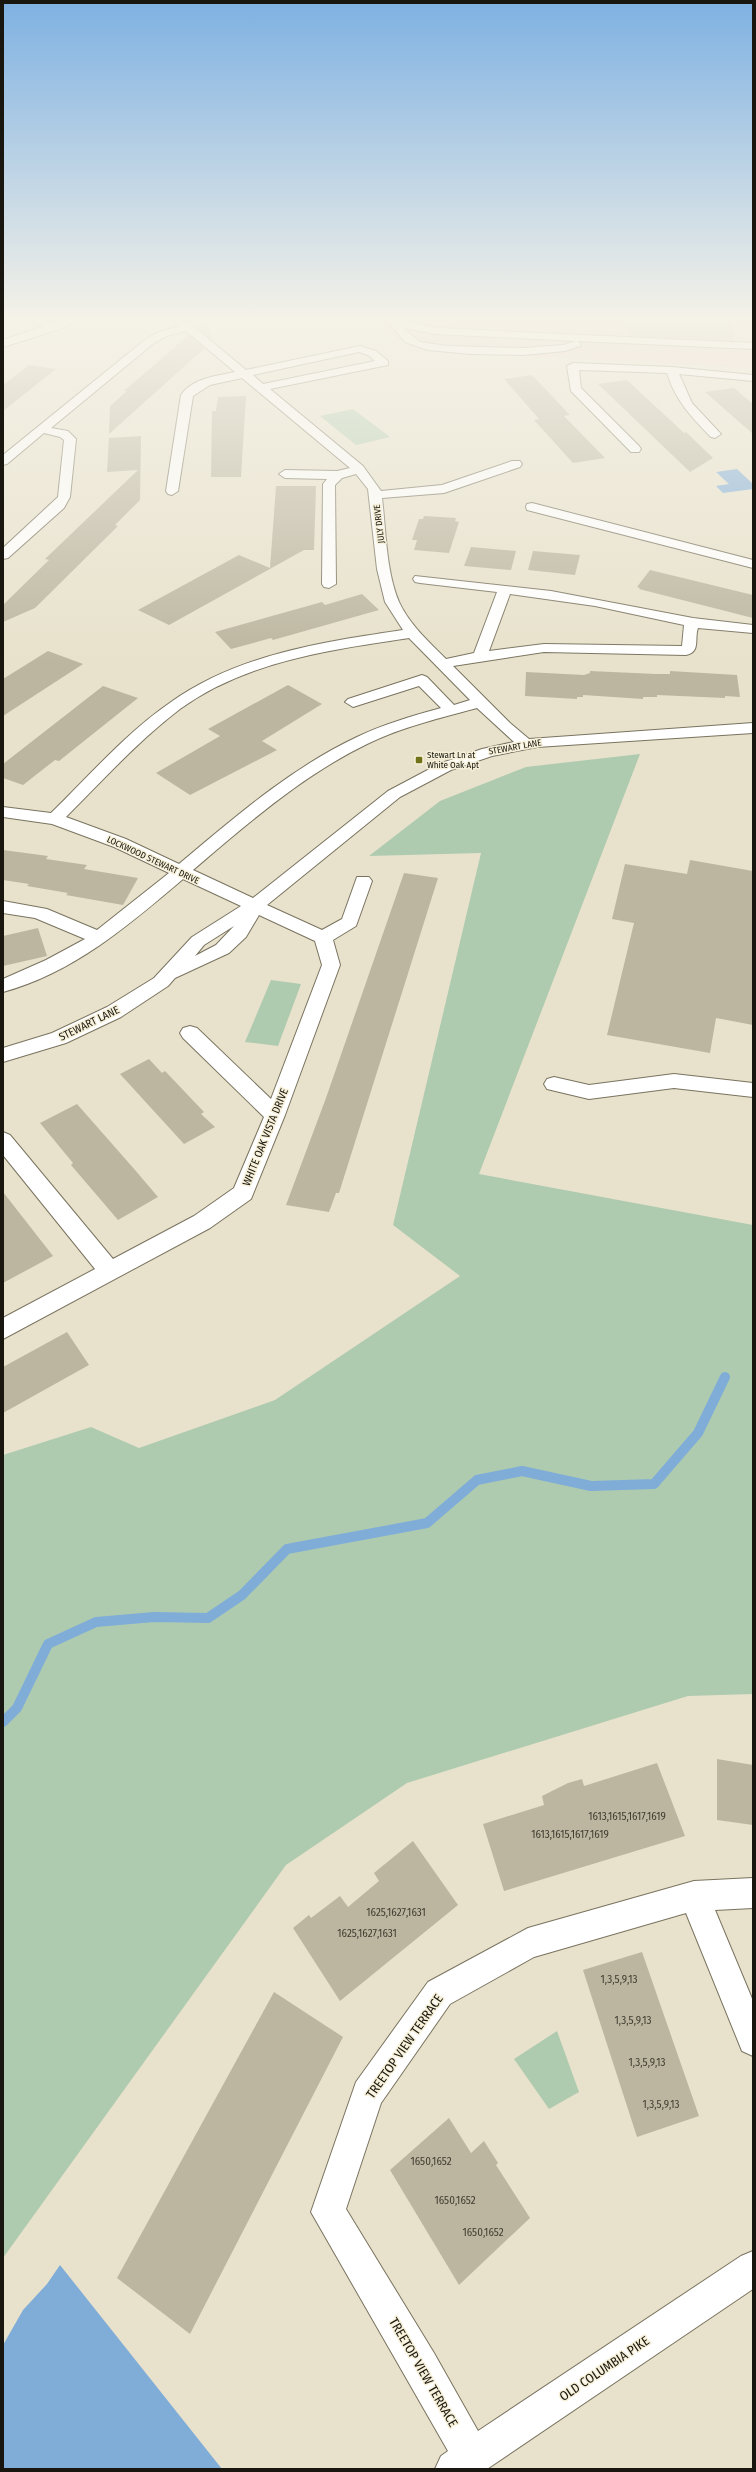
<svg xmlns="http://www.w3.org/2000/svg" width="756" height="2472" font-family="'Fira Sans Condensed',sans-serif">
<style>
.commercial{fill:#ecd2cd}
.green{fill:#afcbaf}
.water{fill:#80add8}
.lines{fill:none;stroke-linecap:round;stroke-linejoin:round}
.stream{stroke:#80add8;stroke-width:10}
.building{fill:#bcb6a0}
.minor-casing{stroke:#79735f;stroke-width:2}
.minor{fill:#fff;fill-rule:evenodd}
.poi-dot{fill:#727318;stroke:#f6f0d9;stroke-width:1.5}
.labels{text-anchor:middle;stroke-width:3;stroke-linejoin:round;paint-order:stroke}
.far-street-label{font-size:9px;fill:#18160e;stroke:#f6f0d9}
.far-poi-label{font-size:9px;fill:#18160e;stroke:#f6f0d9;text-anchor:start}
.street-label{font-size:11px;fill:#18160e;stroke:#f6f0d9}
.near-number-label{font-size:11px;fill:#413e32}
.near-street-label{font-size:13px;fill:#18160e;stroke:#f6f0d9}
</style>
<rect width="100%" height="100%" fill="#e8e2cc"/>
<path class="commercial" d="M 371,316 L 753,316 L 753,368 L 437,351 L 407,345 Z"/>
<g class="green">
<path d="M 353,409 L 390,437 L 356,445 L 320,416 Z"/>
<path d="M 640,754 L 479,1174 L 753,1225 L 753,1694 L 688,1696 L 407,1783 L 286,1865 L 3,2258 L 3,1455 L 91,1427 L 139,1448 L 275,1400 L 460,1276 L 393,1225 L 481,853 L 369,856 L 440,801 L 526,767 Z"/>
<path d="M 271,980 L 301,984 L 278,1046 L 245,1042 Z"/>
<path d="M 557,2031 L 579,2092 L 549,2109 L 514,2059 Z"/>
</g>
<g class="water">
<path d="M 737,469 L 753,484 L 753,489 L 723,493 L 716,486 L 729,484 L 716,472 Z"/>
<path d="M 60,2265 L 222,2469 L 3,2469 L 3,2345 L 23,2310 L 47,2284 Z"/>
</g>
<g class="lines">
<path class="stream" d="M 3,1722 L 17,1708 L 48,1644 L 96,1622 L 154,1617 L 208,1618 L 242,1595 L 287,1549 L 427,1523 L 477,1480 L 522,1471 L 591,1486 L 654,1484 L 698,1433 L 725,1377"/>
</g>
<g class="building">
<path d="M 612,316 L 732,316 L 734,340 L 634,336 Z"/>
<path d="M 207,320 L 212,340 L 197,328 Z"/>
<path d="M 189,335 L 205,348 L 109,434 L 110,406 L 127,391 L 124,391 Z"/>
<path d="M 29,365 L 56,369 L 3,411 L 3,385 Z"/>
<path d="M 532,375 L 570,415 L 564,416 L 605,458 L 573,463 L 534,420 L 539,419 L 504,379 Z"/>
<path d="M 627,380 L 684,433 L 686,432 L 713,458 L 690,472 L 598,384 Z"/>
<path d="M 734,388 L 753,404 L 753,434 L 705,392 Z"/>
<path d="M 246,396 L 241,477 L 211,477 L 212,411 L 216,411 L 218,397 Z"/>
<path d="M 141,436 L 140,500 L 115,525 L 118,526 L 35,608 L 3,622 L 3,605 L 49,560 L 45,559 L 138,470 L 107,472 L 109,438 Z"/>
<path d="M 276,486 L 316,486 L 314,550 L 304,550 L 169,625 L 138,610 L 239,555 L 270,568 Z"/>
<path d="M 424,516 L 456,518 L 455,521 L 459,522 L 449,553 L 414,550 L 417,540 L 412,540 L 419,519 L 423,519 Z"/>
<path d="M 471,547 L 516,551 L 511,570 L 464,566 Z"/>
<path d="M 533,551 L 580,555 L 575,575 L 528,570 Z"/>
<path d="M 650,570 L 753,595 L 753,618 L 639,589 L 640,588 L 637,587 Z"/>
<path d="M 362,594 L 379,610 L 273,640 L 271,638 L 231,649 L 215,632 L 322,602 L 325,605 Z"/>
<path d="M 48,651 L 83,664 L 3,716 L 3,679 Z"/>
<path d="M 590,671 L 656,674 L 670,674 L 670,671 L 737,675 L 740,697 L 725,696 L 725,698 L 657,695 L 657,697 L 643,697 L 643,699 L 583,695 L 583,697 L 577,697 L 577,699 L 525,696 L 526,672 L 584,675 L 590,673 Z"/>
<path d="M 288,685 L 322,704 L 262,741 L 277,750 L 190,795 L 156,773 L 220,736 L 208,729 Z"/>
<path d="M 103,686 L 138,698 L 59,761 L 55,760 L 23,785 L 3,778 L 3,764 Z"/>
<path d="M 3,850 L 48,856 L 46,859 L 87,865 L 84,869 L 138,878 L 123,905 L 66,895 L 68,893 L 27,886 L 29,884 L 3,880 Z"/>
<path d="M 690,860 L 753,871 L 753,1025 L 716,1018 L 710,1053 L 607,1035 L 634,923 L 612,919 L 625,864 L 687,874 Z"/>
<path d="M 404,873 L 438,878 L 339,1193 L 336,1193 L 329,1212 L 286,1205 L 326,1098 Z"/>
<path d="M 38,928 L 47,956 L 3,966 L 3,936 Z"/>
<path d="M 149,1059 L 162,1073 L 165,1071 L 204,1112 L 201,1114 L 215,1127 L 184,1144 L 120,1074 Z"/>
<path d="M 77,1104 L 135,1170 L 158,1197 L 118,1220 L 71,1165 L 73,1163 L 40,1123 Z"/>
<path d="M 3,1192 L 53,1256 L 3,1283 Z"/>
<path d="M 67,1332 L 89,1365 L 3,1413 L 3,1367 Z"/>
<path d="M 717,1759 L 753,1765 L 753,1825 L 717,1820 Z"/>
<path d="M 657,1763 L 685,1836 L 504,1891 L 483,1824 L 544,1805 L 542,1796 L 568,1783 L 582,1779 L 584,1786 Z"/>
<path d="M 413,1841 L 458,1905 L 340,2001 L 293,1928 L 309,1915 L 311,1918 L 340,1896 L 348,1907 L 379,1881 L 374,1873 Z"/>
<path d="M 642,1952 L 699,2116 L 637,2137 L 583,1970 Z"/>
<path d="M 274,1992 L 343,2037 L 190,2334 L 117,2278 Z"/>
<path d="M 449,2118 L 471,2153 L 484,2141 L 498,2163 L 496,2165 L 530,2218 L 459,2285 L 390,2170 Z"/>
</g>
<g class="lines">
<defs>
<g id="minor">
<path d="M 26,316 L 40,316 L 52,323 L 72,316 L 88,316 L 57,330 L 3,347 L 3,340 L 42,327 Z"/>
<path d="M 169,316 L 181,316 L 246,370 L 360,346 L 376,351 L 388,361 L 388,365 L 270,389 L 363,466 L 381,491 L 442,485 L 512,461 L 520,461 L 522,464 L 520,467 L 444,493 L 382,498 C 386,531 386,571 399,602 C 409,624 429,642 446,659 L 474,653 L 497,592 L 420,583 L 415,582 L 413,579 L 415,576 L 551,591 L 693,618 L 753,625 L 753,633 L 698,628 C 694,639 701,652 686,655 L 544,652 L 453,666 L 510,723 L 529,739 L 753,723 L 753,733 L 537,747 L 492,756 L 451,770 L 400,797 L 267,905 L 322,930 L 342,919 L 357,877 L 369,877 L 372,881 L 356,926 L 333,940 L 340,965 L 285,1115 L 251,1199 L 210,1228 L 3,1339 L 3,1318 L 95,1269 L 3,1155 L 3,1132 L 10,1135 L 113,1259 L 194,1216 L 234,1188 L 264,1117 L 183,1038 L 180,1033 L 183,1028 L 190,1026 L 197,1028 L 271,1099 L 322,965 L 315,941 L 259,915 L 246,937 L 229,953 L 175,978 L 168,986 L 121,1017 L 66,1043 L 3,1062 L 3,1048 L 52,1033 L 107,1007 L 154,978 L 192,937 L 241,906 L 183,879 C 129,925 73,973 3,992 L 3,979 L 46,960 L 85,939 L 35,918 L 3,913 L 3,901 L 47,909 L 97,930 L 169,873 L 114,847 L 52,824 L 3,817 L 3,807 L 51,813 C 90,775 126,733 171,702 C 239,654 323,642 403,630 L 385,602 L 377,569 L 368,489 L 356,474 L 342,478 L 335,485 L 336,584 L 329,588 L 324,587 L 322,584 L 323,484 L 327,479 L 285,478 L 279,474 L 285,470 L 337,471 L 350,468 L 242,378 L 210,385 L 193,396 L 178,491 L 172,495 L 168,494 L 166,491 L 181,395 C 193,378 216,376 235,372 L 186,331 L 167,336 L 154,343 L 51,428 L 68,431 L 76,439 L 70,497 L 64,508 L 8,558 L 3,559 L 3,548 L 58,497 L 64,440 L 60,437 L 44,433 L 7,464 L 3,465 L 3,455 L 146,339 L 159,332 L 180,326 ZM 359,352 L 368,355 L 375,361 L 263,384 L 253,375 ZM 510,594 L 595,606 L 684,625 L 682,646 L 544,644 L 489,651 ZM 409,638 L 470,700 L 454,705 L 427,677 L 422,675 L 348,699 L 345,702 L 353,707 L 419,686 L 441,708 C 412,716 384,724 357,737 C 291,768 235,817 179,864 L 126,839 L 66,817 C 103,780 138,741 180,709 C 246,661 330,650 409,638 ZM 477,708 L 514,742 L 482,749 L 439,764 L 388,791 L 253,898 L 193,870 C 247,824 303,775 367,744 C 402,727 440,718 477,708 ZM 234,926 L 216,945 L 195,956 L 204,945 Z"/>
<path d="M 380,316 C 397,316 418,324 436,328 L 753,343 L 753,349 L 577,341 L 581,344 L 580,346 L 565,351 L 523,355 L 471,354 L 428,350 L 405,342 L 391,325 ZM 403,328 L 436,334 L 576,341 L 563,345 L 523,348 L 447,346 L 420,342 Z"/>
<path d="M 573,363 L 672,367 L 753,375 L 753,381 L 679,374 L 692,403 L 721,434 L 715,438 L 711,437 C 692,418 675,400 667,373 L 579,370 L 581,388 L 639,446 L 641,449 L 639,452 L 631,452 L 571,391 L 567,366 Z"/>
<path d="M 532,503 L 753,560 L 753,568 L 527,510 L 526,507 L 527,504 Z"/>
<path d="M 674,1074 L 753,1083 L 753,1097 L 674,1088 L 589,1099 L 547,1089 L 544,1084 L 547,1079 L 554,1077 L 589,1085 Z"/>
<path d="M 753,1878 L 753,1908 L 715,1910 L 753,2001 L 753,2056 L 742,2051 L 686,1913 L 534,1957 L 450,2004 L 381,2103 L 346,2209 L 434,2353 L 478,2431 L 741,2256 L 753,2251 L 753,2289 L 487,2469 L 435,2469 L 441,2456 L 448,2451 L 311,2212 L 356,2082 L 428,1982 L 528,1928 L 694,1881 Z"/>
</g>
</defs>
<use href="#minor" class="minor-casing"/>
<use href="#minor" class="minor"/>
</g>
<linearGradient id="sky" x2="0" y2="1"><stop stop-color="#7eb1e2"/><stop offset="0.48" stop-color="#f5f2e8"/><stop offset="1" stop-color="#f5f2e8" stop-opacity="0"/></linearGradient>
<rect width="756" height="662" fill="url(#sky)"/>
<rect class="poi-dot" x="415" y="756" width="8" height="8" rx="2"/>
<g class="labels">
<g class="far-street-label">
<text transform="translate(379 524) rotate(-97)" y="3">JULY DRIVE</text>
<text transform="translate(515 747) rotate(-10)" y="3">STEWART LANE</text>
<text transform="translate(153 860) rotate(25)" y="3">LOCKWOOD STEWART DRIVE</text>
</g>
<g class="far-poi-label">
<text x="427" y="758">Stewart Ln at<tspan x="427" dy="10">White Oak Apt</tspan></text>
</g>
<g class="street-label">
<text transform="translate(89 1023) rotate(-26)" y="4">STEWART LANE</text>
<text transform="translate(265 1137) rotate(-68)" y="4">WHITE OAK VISTA DRIVE</text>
</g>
<g class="near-number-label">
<text x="627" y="1820">1613,1615,1617,1619</text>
<text x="570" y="1838">1613,1615,1617,1619</text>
<text x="396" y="1916">1625,1627,1631</text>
<text x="367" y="1937">1625,1627,1631</text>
<text x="619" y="1983">1,3,5,9,13</text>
<text x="633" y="2024">1,3,5,9,13</text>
<text x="647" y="2066">1,3,5,9,13</text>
<text x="661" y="2108">1,3,5,9,13</text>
<text x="431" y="2165">1650,1652</text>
<text x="455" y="2204">1650,1652</text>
<text x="483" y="2236">1650,1652</text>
</g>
<g class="near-street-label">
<text transform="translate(404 2046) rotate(-55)" y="5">TREETOP VIEW TERRACE</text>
<text transform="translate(604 2368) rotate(-34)" y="5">OLD COLUMBIA PIKE</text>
<text transform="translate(424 2372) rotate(60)" y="5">TREETOP VIEW TERRACE</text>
</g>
</g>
<rect width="756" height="2472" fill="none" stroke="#18160e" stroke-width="8"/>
</svg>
